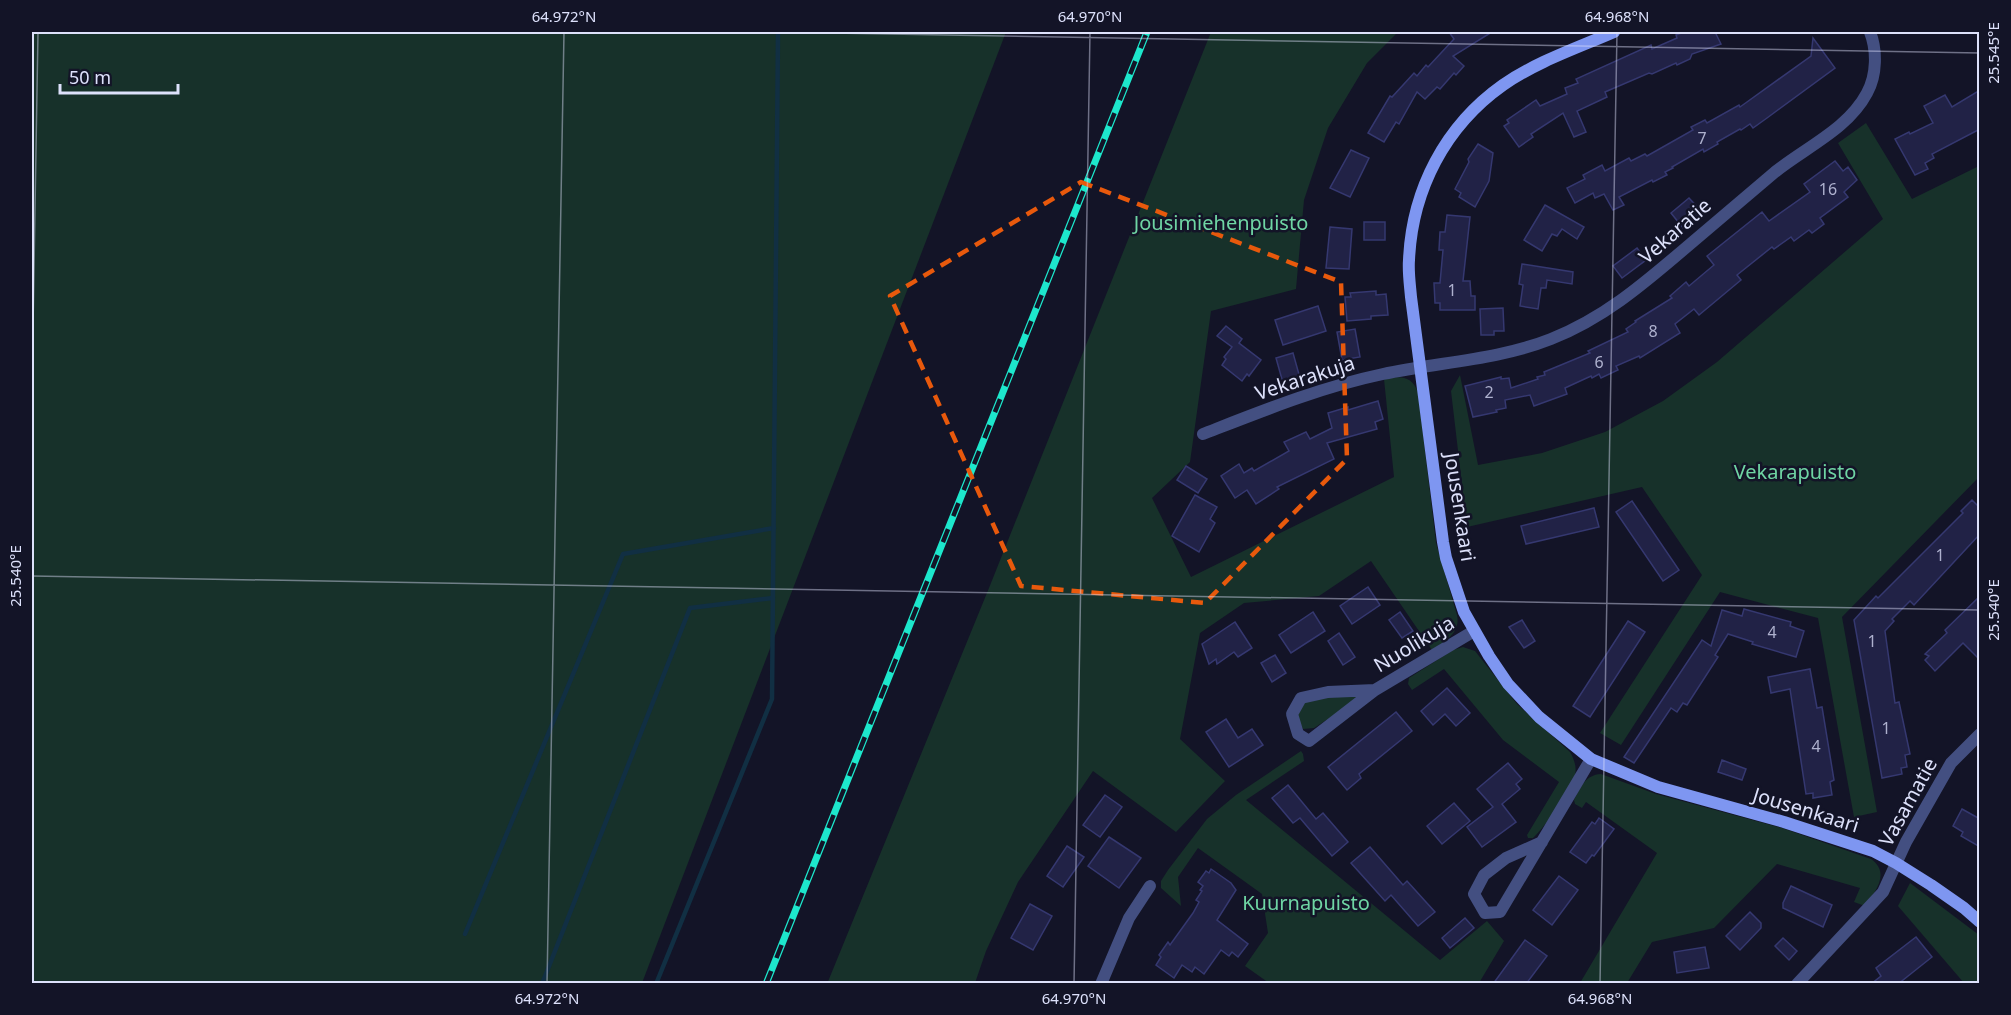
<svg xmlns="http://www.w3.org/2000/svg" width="2011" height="1015" font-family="'Noto Sans',sans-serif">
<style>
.green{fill:#17312a}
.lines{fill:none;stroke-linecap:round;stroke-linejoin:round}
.stream{stroke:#112f43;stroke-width:4.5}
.building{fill:#212246;stroke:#353870;stroke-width:1.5}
.street{stroke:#434f81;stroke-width:12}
.secondary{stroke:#7e96f1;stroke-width:12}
.rail-casing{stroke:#1de7cc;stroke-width:7}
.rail{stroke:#131427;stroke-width:4.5;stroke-dasharray:14;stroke-linecap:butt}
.marked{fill:none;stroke:#e8590c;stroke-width:4.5;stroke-dasharray:12 8;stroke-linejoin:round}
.ticks{fill:none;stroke:#dde1fb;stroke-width:1.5;stroke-opacity:0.45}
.labels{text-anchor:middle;stroke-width:5;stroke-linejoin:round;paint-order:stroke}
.number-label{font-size:16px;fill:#aeb1ce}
.park-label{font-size:20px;fill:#6fd5a4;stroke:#131427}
.street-label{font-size:20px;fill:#dde1fb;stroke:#131427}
.neatline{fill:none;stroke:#dde1fb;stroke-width:2}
.ticks-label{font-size:15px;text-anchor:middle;fill:#dde1fb}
</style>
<rect width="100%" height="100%" fill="#131427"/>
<g class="green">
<path d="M 32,32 L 1006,32 L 642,983 L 32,983 Z"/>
<path d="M 1211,32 L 1398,32 L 1367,63 L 1328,128 L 1304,200 L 1296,289 L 1211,311 L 1190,462 L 1152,498 L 1191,577 L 1394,477 L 1384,379 C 1400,376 1411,375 1418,392 L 1436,543 L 1457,615 C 1461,633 1445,641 1432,650 L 1371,561 L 1319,596 L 1244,603 L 1200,633 L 1180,739 L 1225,781 L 1176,832 L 1093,771 L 1018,882 L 986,951 L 975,983 L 827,984 L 989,588 Z"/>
<path d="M 1866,123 L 1912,199 L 1979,166 L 1980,476 L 1842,617 L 1877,812 L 1854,817 L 1818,618 L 1720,592 L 1621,745 L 1600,733 L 1702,575 L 1642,487 L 1467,527 L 1451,391 L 1460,375 L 1478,465 L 1542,453 L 1605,432 L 1663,401 L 1717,362 L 1883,219 L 1838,143 Z"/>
<path d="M 1463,647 L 1475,651 L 1517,704 L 1570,752 C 1574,759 1577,767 1575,775 C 1569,792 1546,826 1533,838 L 1528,838 L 1527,835 L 1559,782 L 1503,740 L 1444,669 L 1412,690 L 1408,684 L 1409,678 L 1453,650 Z"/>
<path d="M 1359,695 L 1359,699 L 1314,728 L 1303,729 L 1296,715 L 1301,703 L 1315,699 Z"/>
<path d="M 1301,751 L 1303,754 L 1304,761 L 1246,800 L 1440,960 L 1487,921 L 1504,941 L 1479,983 L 1269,983 L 1245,966 L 1268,933 L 1262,894 L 1198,848 L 1178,877 L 1181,906 L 1161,888 L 1161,881 L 1168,870 L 1207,819 L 1236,795 Z"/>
<path d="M 1601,774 L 1656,794 L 1782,828 L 1871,859 C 1891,873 1875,892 1865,906 L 1854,902 L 1860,888 L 1777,864 L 1714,928 L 1652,942 L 1627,983 L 1580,983 L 1657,853 L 1586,802 L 1582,808 L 1575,804 L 1574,800 C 1581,787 1585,775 1601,774 Z"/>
<path d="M 1910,883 L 1979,935 L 1979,983 L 1964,983 L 1898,906 Z"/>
</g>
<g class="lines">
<g class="stream">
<path d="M 465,934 L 623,554 L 774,528"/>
<path d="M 542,984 L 690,608 L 773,598"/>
<path d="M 656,984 L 772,699 L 778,32"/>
</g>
</g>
<g class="building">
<path d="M 1449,32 L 1492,32 L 1453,56 L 1464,66 L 1456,75 L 1454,73 L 1440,89 L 1437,87 L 1425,99 L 1417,92 L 1399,124 L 1396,122 L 1384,142 L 1368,133 L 1390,96 L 1392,97 L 1414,73 L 1417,76 L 1426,65 L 1428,67 L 1454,39 Z"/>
<path d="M 1684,32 L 1715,32 L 1721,44 L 1692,54 L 1690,59 L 1677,65 L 1676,63 L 1652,74 L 1649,73 L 1605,92 L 1607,97 L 1577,111 L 1586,132 L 1574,137 L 1563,113 L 1531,134 L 1533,137 L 1519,147 L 1504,126 L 1509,123 L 1507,120 L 1536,100 L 1540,106 L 1567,94 L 1565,88 L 1578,83 L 1576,79 L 1651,45 L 1652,49 L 1677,38 L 1676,35 Z"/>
<path d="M 1813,38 L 1835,68 L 1767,118 L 1753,128 L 1750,124 L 1741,130 L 1740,129 L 1717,142 L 1718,144 L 1704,152 L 1703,149 L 1672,167 L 1673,168 L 1665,172 L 1667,175 L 1653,182 L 1652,180 L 1619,197 L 1624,205 L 1613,210 L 1604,194 L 1595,198 L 1593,193 L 1575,203 L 1567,188 L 1585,179 L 1583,175 L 1602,165 L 1605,171 L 1629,158 L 1631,161 L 1645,154 L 1647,156 L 1693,130 L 1691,127 L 1705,120 L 1707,123 L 1739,105 L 1740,107 L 1811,56 Z"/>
<path d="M 1980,90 L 1980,129 L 1932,154 L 1934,158 L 1925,163 L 1928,169 L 1915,175 L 1895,139 L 1909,132 L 1910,134 L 1933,123 L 1924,106 L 1945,95 L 1952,107 Z"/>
<path d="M 1478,144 L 1493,153 L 1489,181 L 1475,207 L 1459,197 L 1461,193 L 1455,189 L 1469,162 L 1468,159 Z"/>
<path d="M 1351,150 L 1369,158 L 1350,197 L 1330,188 Z"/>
<path d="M 1835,161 L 1843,171 L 1848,167 L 1857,180 L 1844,192 L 1848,197 L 1820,218 L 1824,224 L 1812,233 L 1809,230 L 1794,241 L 1791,237 L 1774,249 L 1772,247 L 1737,275 L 1741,280 L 1699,315 L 1694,309 L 1675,324 L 1680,333 L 1640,358 L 1639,356 L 1616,366 L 1618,370 L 1601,378 L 1599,374 L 1592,378 L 1591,376 L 1565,388 L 1567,394 L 1534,406 L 1530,395 L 1505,400 L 1506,408 L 1496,410 L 1497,412 L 1473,417 L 1465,386 L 1501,377 L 1501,379 L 1509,378 L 1511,388 L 1538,379 L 1537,377 L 1545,375 L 1544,372 L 1590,353 L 1588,351 L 1628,332 L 1626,329 L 1636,322 L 1635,321 L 1672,298 L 1670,296 L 1686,282 L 1689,286 L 1714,265 L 1707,256 L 1762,212 L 1769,221 L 1810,192 L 1804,184 Z"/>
<path d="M 1689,198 L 1702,212 L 1683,228 L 1671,213 Z"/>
<path d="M 1545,205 L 1584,227 L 1577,239 L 1562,229 L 1557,236 L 1552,234 L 1542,251 L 1524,240 Z"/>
<path d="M 1447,215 L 1470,217 L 1463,281 L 1470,281 L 1471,296 L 1475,296 L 1475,310 L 1440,310 L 1440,303 L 1435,303 L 1434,283 L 1440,283 L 1443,250 L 1439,250 L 1440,232 L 1445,232 Z"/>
<rect x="1364" y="222" width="21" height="18"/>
<path d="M 1330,227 L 1352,229 L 1349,269 L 1326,268 Z"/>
<path d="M 1637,248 L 1646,260 L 1622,278 L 1613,266 Z"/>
<path d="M 1522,264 L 1573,272 L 1572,284 L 1547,280 L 1546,288 L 1541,288 L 1538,309 L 1520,306 L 1523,285 L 1519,284 Z"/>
<path d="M 1376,291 L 1376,295 L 1386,294 L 1388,315 L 1371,316 L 1371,319 L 1347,321 L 1345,297 L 1351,297 L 1350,293 Z"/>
<path d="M 1318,306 L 1326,331 L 1283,345 L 1275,320 Z"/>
<path d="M 1503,308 L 1504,331 L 1494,331 L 1494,335 L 1481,335 L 1480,309 Z"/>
<path d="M 1226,326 L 1242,339 L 1239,343 L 1261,360 L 1249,376 L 1247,374 L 1242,381 L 1222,365 L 1226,359 L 1224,357 L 1232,347 L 1217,336 Z"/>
<path d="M 1355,329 L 1360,357 L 1342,360 L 1337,332 Z"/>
<path d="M 1293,353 L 1300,378 L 1283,383 L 1276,358 Z"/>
<path d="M 1378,401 L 1383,419 L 1375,422 L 1377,429 L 1327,443 L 1334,459 L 1277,487 L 1279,489 L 1256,504 L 1247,490 L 1235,498 L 1221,476 L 1239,464 L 1244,473 L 1252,468 L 1254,471 L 1289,451 L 1284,442 L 1306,432 L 1310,439 L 1332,428 L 1328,413 L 1348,407 L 1348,410 Z"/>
<path d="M 1186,466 L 1207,479 L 1198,493 L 1177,480 Z"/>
<path d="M 1195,495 L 1217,507 L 1210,519 L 1215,523 L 1199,552 L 1172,536 Z"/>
<path d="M 1972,500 L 1980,508 L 1980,534 L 1914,605 L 1910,601 L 1892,619 L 1894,621 L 1885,631 L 1895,703 L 1899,702 L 1910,754 L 1905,755 L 1907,767 L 1901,768 L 1902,774 L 1882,778 L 1854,620 L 1876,596 L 1878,598 L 1963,513 L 1961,511 Z"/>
<path d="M 1632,501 L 1679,570 L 1663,581 L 1616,512 Z"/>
<path d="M 1594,508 L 1599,527 L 1526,544 L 1521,526 Z"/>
<path d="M 1368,587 L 1380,605 L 1352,624 L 1340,606 Z"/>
<path d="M 1980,596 L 1980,660 L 1963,643 L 1935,671 L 1925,660 L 1929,656 L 1925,654 L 1947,633 L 1945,630 Z"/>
<path d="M 1744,609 L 1791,622 L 1790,626 L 1804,631 L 1796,657 L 1752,644 L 1753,642 L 1728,634 L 1715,655 L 1718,657 L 1687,705 L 1683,703 L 1677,712 L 1671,708 L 1634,763 L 1624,757 L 1702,640 L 1711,646 L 1722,610 L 1742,616 Z"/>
<path d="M 1313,612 L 1325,631 L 1291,653 L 1279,635 Z"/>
<path d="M 1400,612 L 1413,631 L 1402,638 L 1389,620 Z"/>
<path d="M 1522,620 L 1535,641 L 1524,648 L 1509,627 Z"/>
<path d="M 1628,621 L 1645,632 L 1590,717 L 1573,706 Z"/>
<path d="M 1235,622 L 1252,648 L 1238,657 L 1234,652 L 1217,664 L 1216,659 L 1209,664 L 1202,644 Z"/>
<path d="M 1339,633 L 1355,657 L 1343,665 L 1328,641 Z"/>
<path d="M 1275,655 L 1286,673 L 1272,682 L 1261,663 Z"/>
<path d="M 1810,669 L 1817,708 L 1822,707 L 1834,780 L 1830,782 L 1832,795 L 1813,798 L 1813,793 L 1806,794 L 1790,689 L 1771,693 L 1768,677 Z"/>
<path d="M 1447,688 L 1470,713 L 1456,726 L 1445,714 L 1433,725 L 1421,711 Z"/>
<path d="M 1396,712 L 1412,731 L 1359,774 L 1361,778 L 1347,790 L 1328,767 Z"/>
<path d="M 1226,719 L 1238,738 L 1252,729 L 1263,745 L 1229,767 L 1206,732 Z"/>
<path d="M 1722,760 L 1746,769 L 1742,780 L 1718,772 Z"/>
<path d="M 1508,763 L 1522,779 L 1516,784 L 1520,789 L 1502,804 L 1516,822 L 1482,847 L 1467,827 L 1493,807 L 1477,789 Z"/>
<path d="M 1288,785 L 1316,819 L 1323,813 L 1348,842 L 1332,856 L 1300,818 L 1293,823 L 1272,798 Z"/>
<path d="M 1105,795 L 1122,807 L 1100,837 L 1083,825 Z"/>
<path d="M 1454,803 L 1470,821 L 1442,844 L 1427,826 Z"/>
<path d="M 1962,809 L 1980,819 L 1980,847 L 1961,836 L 1963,832 L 1953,826 Z"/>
<path d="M 1599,818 L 1614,829 L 1594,856 L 1592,855 L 1586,863 L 1570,852 L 1592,822 L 1595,824 Z"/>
<path d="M 1109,837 L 1141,858 L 1119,888 L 1088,866 Z"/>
<path d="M 1067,846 L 1084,857 L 1063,887 L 1047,876 Z"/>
<path d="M 1370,847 L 1403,885 L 1407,881 L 1435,912 L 1418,926 L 1391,895 L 1385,901 L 1351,863 Z"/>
<path d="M 1211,869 L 1231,883 L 1236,890 L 1217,920 L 1248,944 L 1238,957 L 1232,952 L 1229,956 L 1221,950 L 1204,974 L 1195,967 L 1192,972 L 1182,965 L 1174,978 L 1156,965 L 1161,957 L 1159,955 L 1168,942 L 1170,945 L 1193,913 L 1199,902 L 1196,900 L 1202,891 L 1200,890 L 1203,886 L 1198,882 L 1206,871 L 1209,873 Z"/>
<path d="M 1559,876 L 1578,890 L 1552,925 L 1533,910 Z"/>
<path d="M 1791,886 L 1832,905 L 1823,927 L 1783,908 L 1783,903 Z"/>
<path d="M 1030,904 L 1052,916 L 1033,950 L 1011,938 Z"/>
<path d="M 1750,912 L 1761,923 L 1761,928 L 1740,950 L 1726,936 Z"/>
<path d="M 1465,918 L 1474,928 L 1450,948 L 1442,938 Z"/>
<path d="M 1916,937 L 1932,957 L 1898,984 L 1871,984 L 1881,976 L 1876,968 Z"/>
<path d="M 1783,938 L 1797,951 L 1789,960 L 1775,946 Z"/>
<path d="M 1525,940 L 1547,956 L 1526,984 L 1493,984 Z"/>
<path d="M 1705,947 L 1709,968 L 1677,973 L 1674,952 Z"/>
</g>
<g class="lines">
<g class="street">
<path d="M 1203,434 C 1262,411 1321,387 1383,374 C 1439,362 1498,360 1551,339 C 1602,319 1641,286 1682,251 C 1713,225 1744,198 1775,172 C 1806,147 1848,129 1867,93 C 1877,75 1877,50 1870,32"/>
<path d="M 1375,690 L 1328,692 L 1301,698 L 1292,714 L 1298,734 L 1309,741 L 1375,690 L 1474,631"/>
<path d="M 1542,842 L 1506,858 L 1484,875 L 1474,894 L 1485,913 L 1500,912 L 1591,759"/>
<path d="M 1101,984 L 1129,918 L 1150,886"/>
<path d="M 1797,984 L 1883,892 L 1906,842 L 1951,763 L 1980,734"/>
</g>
<path class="secondary" d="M 1614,32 C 1577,48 1536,62 1503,85 C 1445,126 1412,190 1409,260 C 1408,272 1410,285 1411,297 L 1443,542 L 1446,558 L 1464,612 L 1489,656 L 1508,684 L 1539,717 L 1591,759 L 1658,787 L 1784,822 L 1873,851 L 1896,863 L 1931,885 L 1964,908 L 1980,922"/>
<defs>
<path id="rail" d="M 766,984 L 1147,32"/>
</defs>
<use href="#rail" class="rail-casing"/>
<use href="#rail" class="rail"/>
</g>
<path class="marked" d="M 1081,182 L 1341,282 L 1347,459 L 1205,603 L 1021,586 L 890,296 Z"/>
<path class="ticks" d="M 774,32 L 1980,53M 32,387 L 38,32M 32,576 L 1980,610M 547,984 L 564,32M 1074,984 L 1090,32M 1600,984 L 1617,32"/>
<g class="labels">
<g class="number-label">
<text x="1702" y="144">7</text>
<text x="1828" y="195">16</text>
<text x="1452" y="296">1</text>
<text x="1653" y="337">8</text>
<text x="1599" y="368">6</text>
<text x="1489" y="398">2</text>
<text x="1940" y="561">1</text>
<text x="1772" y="638">4</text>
<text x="1872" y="647">1</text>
<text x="1886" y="734">1</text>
<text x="1816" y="752">4</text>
</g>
<g class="park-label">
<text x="1221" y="230">Jousimiehenpuisto</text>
<text x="1795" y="479">Vekarapuisto</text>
<text x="1306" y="910">Kuurnapuisto</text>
</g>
<g class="street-label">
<text transform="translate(1675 231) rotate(-41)" y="7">Vekaratie</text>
<text transform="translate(1305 378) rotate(-18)" y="7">Vekarakuja</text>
<text transform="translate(1460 507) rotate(81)" y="7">Jousenkaari</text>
<text transform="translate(1414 644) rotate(-31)" y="7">Nuolikuja</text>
<text transform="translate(1908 802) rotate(-61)" y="7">Vasamatie</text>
<text transform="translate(1806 810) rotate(17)" y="7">Jousenkaari</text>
</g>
</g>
<rect width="2011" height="1015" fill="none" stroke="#131427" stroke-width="66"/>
<path d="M60 84v9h118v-9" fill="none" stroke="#dde1fb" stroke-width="3"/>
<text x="69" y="84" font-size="18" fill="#dde1fb" stroke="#131427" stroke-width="4.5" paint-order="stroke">50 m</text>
<rect x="33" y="33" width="1945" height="949" class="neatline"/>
<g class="ticks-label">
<text x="564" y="22">64.972°N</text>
<text x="1090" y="22">64.970°N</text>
<text x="1617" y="22">64.968°N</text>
<text transform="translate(1994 53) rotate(-90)" y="5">25.545°E</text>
<text transform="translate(16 576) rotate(-90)" y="5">25.540°E</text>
<text transform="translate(1994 610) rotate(-90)" y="5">25.540°E</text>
<text x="547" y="1004">64.972°N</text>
<text x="1074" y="1004">64.970°N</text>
<text x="1600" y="1004">64.968°N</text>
</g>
</svg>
